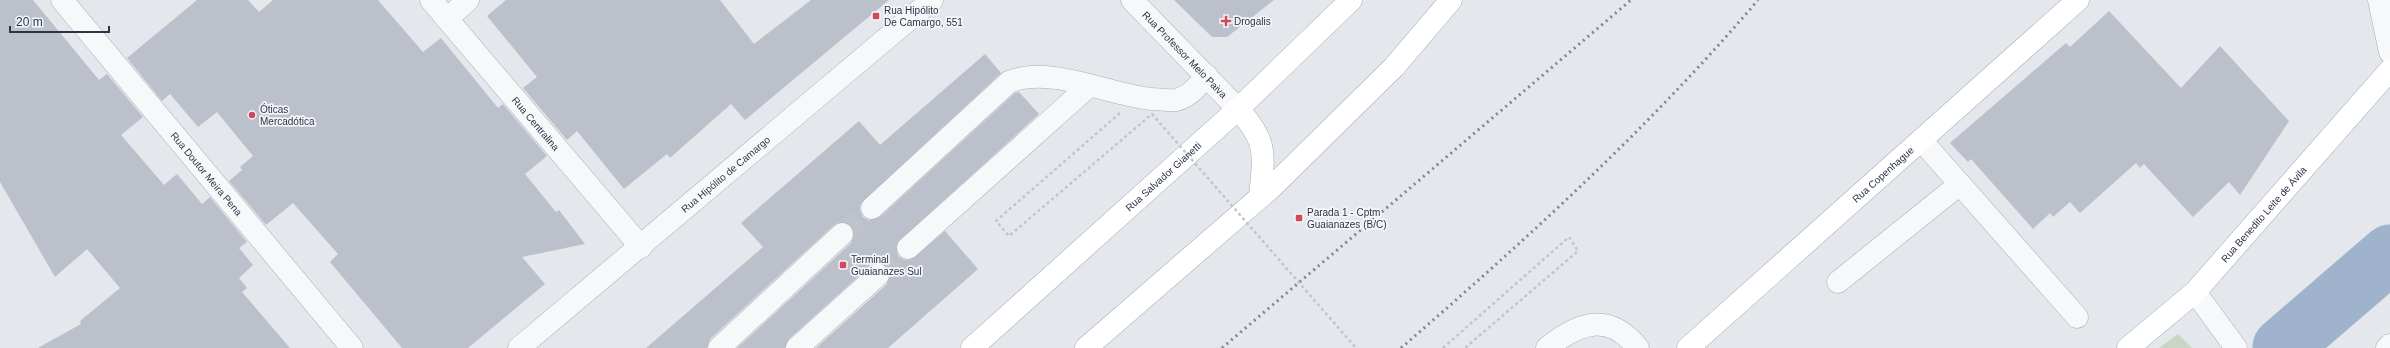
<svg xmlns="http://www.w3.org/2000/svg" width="2390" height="348" font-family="Helvetica,sans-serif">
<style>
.green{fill:#c9d6c5}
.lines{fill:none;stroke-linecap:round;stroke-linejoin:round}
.river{stroke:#9fb4cc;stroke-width:59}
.building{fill:#bbc0ca}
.minor-tunnel{stroke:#bfc3cb;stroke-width:22;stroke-dasharray:22 11;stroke-linecap:butt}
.minor-casing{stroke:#a9aeb7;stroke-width:23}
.major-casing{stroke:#a3abb8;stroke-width:23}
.path{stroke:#c2c5cb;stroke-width:2.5;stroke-dasharray:3 3;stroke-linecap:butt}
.minor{stroke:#f7f8fa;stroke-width:22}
.major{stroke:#fff;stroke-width:22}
.rail{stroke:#7d8696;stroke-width:3;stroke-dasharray:2 4;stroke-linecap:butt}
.path-bridge{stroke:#c2c5cb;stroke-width:2.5;stroke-dasharray:3 3;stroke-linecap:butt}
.poi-dot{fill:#d1495b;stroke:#f4f6f9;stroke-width:1.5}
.labels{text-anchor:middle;stroke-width:3.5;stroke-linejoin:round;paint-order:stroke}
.poi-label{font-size:10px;fill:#2b3445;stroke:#f4f6f9;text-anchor:start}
.street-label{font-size:10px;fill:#2b3445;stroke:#f4f6f9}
</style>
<rect width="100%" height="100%" fill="#e4e7ec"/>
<path class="green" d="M 2178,334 L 2192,348 L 2159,348 Z"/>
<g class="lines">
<path class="river" d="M 2282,347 L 2390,254"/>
</g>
<g class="building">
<path d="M 0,0 L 33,0 L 99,80 L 107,74 L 143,117 L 121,135 L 164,185 L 177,174 L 202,204 L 210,197 L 247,242 L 239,248 L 253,265 L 239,278 L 247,288 L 242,292 L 290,348 L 38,348 L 81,324 L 80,321 L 120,288 L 87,249 L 55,277 L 0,182 Z"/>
<path d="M 197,0 L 248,0 L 259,12 L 273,0 L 378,0 L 423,52 L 441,38 L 498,108 L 503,104 L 547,156 L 525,174 L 556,212 L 559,210 L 585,244 L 522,257 L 545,284 L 468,348 L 402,348 L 330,262 L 338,254 L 293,203 L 266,225 L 229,181 L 242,170 L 240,167 L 253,156 L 217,112 L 198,127 L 170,94 L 162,101 L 127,58 Z"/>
<path d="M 506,0 L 720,0 L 754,44 L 811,0 L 889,0 L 745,120 L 731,104 L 670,158 L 667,154 L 624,189 L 577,131 L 567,140 L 523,88 L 537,77 L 487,16 Z"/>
<path d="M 1174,0 L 1274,0 L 1227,37 L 1212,37 Z"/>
<path d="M 2109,11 L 2181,88 L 2220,46 L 2289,121 L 2240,195 L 2229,182 L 2193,217 L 2144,164 L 2140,168 L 2136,163 L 2080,213 L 2070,202 L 2053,217 L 2050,213 L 2033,229 L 1971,159 L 1968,162 L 1950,143 L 2066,43 L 2070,47 Z"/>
<path d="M 985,54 L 1001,73 L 860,204 L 860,210 L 863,217 L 869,220 L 880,217 L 1015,93 L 1019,92 L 1039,114 L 896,244 L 898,256 L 904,260 L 911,260 L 945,231 L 978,269 L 888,348 L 816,348 L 887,284 L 890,273 L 888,267 L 876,263 L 870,266 L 789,339 L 785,348 L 737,348 L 851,243 L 854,231 L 851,225 L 840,222 L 834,225 L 710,339 L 707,348 L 646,348 L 763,247 L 741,223 L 859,121 L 880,145 Z"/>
</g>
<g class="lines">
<g class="minor-tunnel">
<path d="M 842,234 L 872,208"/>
<path d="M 878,275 L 908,248"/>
</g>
<defs>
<g id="minor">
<path id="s1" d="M 62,0 L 352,348"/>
<path id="s2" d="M 431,0 L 641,247"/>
<path id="s3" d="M 1132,0 L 1238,109"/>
<path d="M 2379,0 L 2390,52"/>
<path d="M 447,19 L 468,0"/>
<path d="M 1921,140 L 2077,317"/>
<path d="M 872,208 L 1009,82 C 1051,65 1108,95 1152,99 C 1160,99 1169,101 1176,100 C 1190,97 1198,85 1207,76"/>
<path d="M 908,248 L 1089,86"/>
<path d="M 1838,282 L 1960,184"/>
<path d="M 2195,292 L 2236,348"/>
<path id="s4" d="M 519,348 L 932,0"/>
<path d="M 719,348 L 842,234"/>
<path d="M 797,348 L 878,275"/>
<path d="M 1547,348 C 1579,322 1609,312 1638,348"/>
<path d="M 2387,348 L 2390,345"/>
</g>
<g id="major">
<path d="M 1238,109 C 1268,142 1264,154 1260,197"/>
<path id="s5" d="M 972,348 L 1238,109 L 1351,0"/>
<path d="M 1086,348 L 1273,186 L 1394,67 L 1451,0"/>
<path id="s6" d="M 1688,348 L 2078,0"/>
<path id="s7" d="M 2128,348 L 2195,292 L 2390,70"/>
</g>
</defs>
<use href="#minor" class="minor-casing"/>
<use href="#major" class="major-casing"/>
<path class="path" d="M 1443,348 L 1569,237 L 1578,251 L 1465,348"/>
<use href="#minor" class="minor"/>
<use href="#major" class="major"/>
<g class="rail">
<path d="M 1222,348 L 1631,0"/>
<path d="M 1401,348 C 1527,239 1650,127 1758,0"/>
</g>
<path class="path-bridge" d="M 1120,113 L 996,221 L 1009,236 L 1152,114 L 1356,348"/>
</g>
<g class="poi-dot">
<rect x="872" y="12" width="8" height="8" rx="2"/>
<path d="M1224 15h4v4h4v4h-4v4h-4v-4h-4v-4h4z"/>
<circle cx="252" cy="115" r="4"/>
<rect x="1295" y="214" width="8" height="8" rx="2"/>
<rect x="839" y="261" width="8" height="8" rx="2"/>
</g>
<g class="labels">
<g class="poi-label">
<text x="884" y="14">Rua Hipólito<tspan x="884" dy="12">De Camargo, 551</tspan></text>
<text x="1234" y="25">Drogalis</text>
<text x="260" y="113">Óticas<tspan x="260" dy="12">Mercadótica</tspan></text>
<text x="1307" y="216">Parada 1 - Cptm<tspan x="1307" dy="12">Guaianazes (B/C)</tspan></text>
<text x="851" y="263">Terminal<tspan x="851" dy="12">Guaianazes Sul</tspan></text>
</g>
<g class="street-label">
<text dy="4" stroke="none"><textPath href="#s3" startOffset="76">Rua Professor Melo Paiva</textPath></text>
<text dy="4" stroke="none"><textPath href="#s2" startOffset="162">Rua Centralina</textPath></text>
<text dy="4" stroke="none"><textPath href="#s1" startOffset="226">Rua Doutor Meira Pena</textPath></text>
<text dy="4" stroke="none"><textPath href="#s6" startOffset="261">Rua Copenhague</textPath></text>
<text dy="4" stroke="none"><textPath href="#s4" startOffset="270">Rua Hipólito de Camargo</textPath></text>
<text dy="4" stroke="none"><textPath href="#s5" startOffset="257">Rua Salvador Gianetti</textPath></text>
<text dy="4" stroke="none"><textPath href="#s7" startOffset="191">Rua Benedito Leite de Ávila</textPath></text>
</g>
</g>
<path d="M10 26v6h99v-6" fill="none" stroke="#2b3445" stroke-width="2"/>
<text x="16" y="26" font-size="12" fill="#2b3445" stroke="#f4f6f9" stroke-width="3" paint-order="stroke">20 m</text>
</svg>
